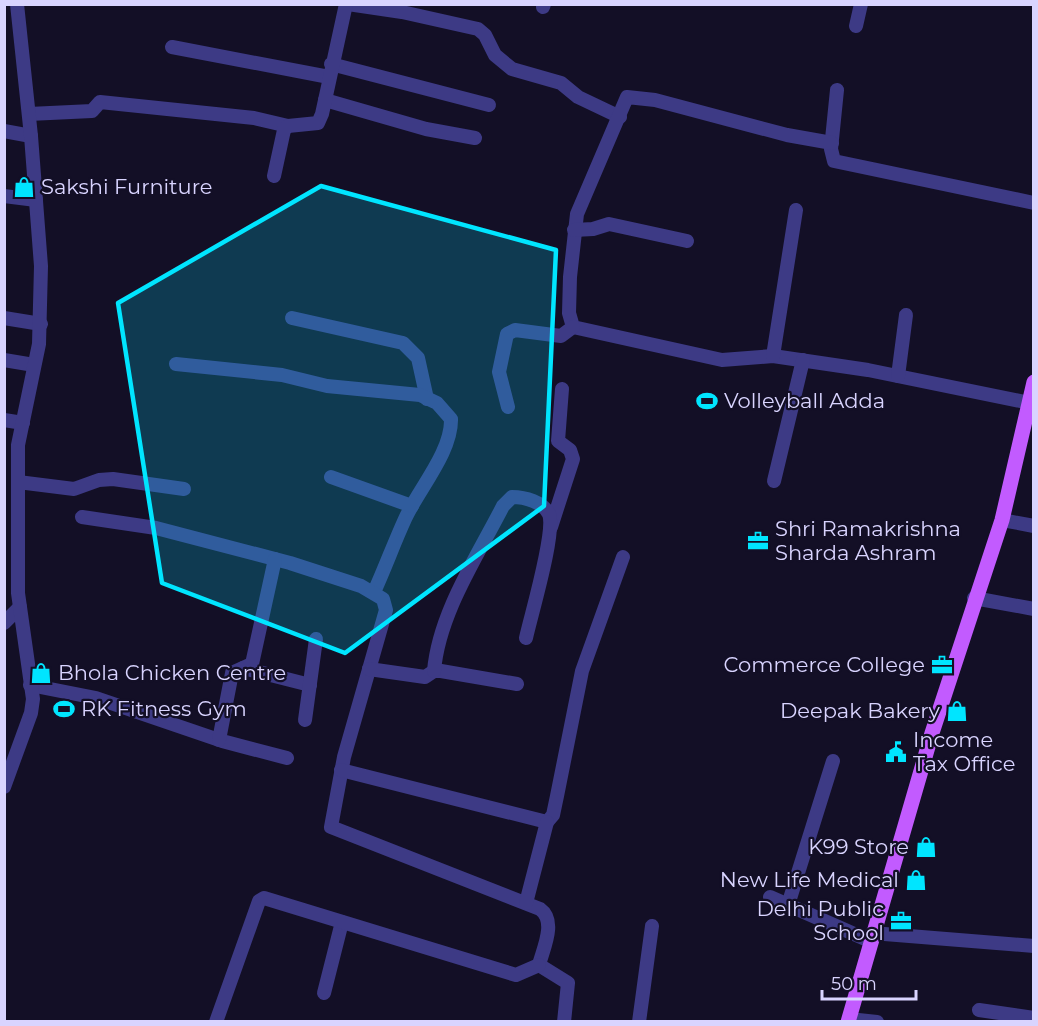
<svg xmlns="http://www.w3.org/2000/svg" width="1038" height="1026" font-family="Montserrat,sans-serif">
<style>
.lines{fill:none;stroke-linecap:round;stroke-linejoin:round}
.street{stroke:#3d3a85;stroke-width:14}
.primary{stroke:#c25bff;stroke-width:15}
.marked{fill:#00e5ff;fill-opacity:0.2;stroke:#00e5ff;stroke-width:4.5;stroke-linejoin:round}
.labels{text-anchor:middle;stroke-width:4.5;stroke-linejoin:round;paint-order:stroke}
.poi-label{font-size:21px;fill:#d9d4ff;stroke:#130f26;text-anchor:start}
</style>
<rect width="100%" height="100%" fill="#130f26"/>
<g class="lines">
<g class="street">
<path d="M 348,4 L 402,12 L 478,29 L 485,35 L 495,55 L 512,69 L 561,83 L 578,97 L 620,117"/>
<path d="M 543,7 L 544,4"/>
<path d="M 856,26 L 861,4"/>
<path d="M 172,47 L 329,77"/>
<path d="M 331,64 L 489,105"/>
<path d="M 837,90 L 831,149 L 834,161 L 1034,203"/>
<path d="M 325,100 L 426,129 L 475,138"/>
<path d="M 29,114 L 92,111 L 100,102 L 254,118 L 288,126"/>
<path d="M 4,131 L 31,136"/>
<path d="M 832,143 L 787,135 L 655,100 L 627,97 L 577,214 L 570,277 L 569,313 L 573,327 L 722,360 L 773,356 L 868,370 L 1030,403"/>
<path d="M 274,176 L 284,130 L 288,126 L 318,123 L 322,114 L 346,4"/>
<path d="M 4,196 L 36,200"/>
<path d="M 574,230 L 593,229 L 609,224 L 687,241"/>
<path d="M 4,318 L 41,324"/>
<path d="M 292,318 L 403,343 L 418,358 L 427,399"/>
<path d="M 773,356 L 796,210"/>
<path d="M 4,360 L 34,365"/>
<path d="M 176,364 L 282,375 L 327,386 L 420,395 L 437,403 L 451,419 C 452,452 418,490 405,519 C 394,543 385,568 374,592"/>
<path d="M 898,376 L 906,315"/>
<path d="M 508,407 L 499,372 L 507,334 L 515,330 L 561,336 L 573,327"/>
<path d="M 4,420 L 23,423"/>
<path d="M 331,477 L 412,506"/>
<path d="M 774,481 L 803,360"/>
<path d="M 18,482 L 74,489 L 99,480 L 113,479 L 184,489"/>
<path d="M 82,517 L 156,528 L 290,563 L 361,586 L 383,599 L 386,610 L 344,757 L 331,827 L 540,909 C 557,921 543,949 539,965"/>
<path d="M 1002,520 L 1034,526"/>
<path d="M 551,527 L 573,459 L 570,450 L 558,441 L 562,389"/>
<path d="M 974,598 L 1034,609"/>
<path d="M 4,623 L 20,607"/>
<path d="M 243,668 L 310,685"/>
<path d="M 369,669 L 425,677 L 434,671 L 441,671 L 517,684"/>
<path d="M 434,671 C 439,613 477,557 503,506 L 512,497 C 525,497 543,502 549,514 C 556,532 531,615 526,638"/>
<path d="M 30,685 L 96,698 L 222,741 L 287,758"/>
<path d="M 305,720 L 316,639"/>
<path d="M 219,740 L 232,673 L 252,664 L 275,559"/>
<path d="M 341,770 L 547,822 L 553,815 L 557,796 L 582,671 L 623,557"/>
<path d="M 4,787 L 31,713 L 33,699 L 18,593 L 18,445 L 39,344 L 41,266 L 31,136 L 17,4"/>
<path d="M 770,897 L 870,941"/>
<path d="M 526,903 L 547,822"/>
<path d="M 788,905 L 833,761"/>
<path d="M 872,933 L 1034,946"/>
<path d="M 539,965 L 568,983 L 564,1022"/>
<path d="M 324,993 L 342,922"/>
<path d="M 979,1010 L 1034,1018"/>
<path d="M 849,1019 L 877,1022"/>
<path d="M 216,1022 L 259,901 L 264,898 L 516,975 L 539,965"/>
<path d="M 639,1022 L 652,926"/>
</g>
<path class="primary" d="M 848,1022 L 932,733 L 1002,520 L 1034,382"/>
</g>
<path class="marked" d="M 321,186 L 556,250 L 544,506 L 345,653 L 162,583 L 118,303 Z"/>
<defs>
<symbol id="shop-bare" viewBox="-9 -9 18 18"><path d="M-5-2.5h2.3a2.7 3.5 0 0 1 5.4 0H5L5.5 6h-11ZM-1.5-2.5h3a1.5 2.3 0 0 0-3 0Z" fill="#00e5ff" stroke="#130f26" stroke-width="2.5" paint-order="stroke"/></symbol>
<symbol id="stadium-bare" viewBox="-9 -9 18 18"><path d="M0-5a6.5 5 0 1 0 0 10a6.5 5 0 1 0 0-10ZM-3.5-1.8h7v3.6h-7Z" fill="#00e5ff" stroke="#130f26" stroke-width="2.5" paint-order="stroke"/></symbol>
<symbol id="office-bare" viewBox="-9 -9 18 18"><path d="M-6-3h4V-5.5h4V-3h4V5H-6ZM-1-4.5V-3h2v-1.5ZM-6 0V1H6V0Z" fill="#00e5ff" stroke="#130f26" stroke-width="2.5" paint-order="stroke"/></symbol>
<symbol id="civic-bare" viewBox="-9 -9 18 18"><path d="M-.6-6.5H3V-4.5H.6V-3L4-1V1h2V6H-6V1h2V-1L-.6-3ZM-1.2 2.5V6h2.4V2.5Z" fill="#00e5ff" stroke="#130f26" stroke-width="2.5" paint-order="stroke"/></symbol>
</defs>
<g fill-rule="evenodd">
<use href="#shop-bare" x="9" y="172" width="30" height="30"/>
<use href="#stadium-bare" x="692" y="386" width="30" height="30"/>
<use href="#office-bare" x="743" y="526" width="30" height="30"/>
<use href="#office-bare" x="927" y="650" width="30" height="30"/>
<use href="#shop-bare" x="26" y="658" width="30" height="30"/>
<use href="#stadium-bare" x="49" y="694" width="30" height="30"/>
<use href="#shop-bare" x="942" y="696" width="30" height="30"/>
<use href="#civic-bare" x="881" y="737" width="30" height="30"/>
<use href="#shop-bare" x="911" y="832" width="30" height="30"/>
<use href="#shop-bare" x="901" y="865" width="30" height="30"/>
<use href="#office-bare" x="886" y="906" width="30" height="30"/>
</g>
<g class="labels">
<g class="poi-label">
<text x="41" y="194">Sakshi Furniture</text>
<text x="724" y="408">Volleyball Adda</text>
<text x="775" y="536">Shri Ramakrishna<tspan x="775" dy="24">Sharda Ashram</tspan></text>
<text x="925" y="672" text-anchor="end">Commerce College</text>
<text x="58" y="680">Bhola Chicken Centre</text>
<text x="81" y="716">RK Fitness Gym</text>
<text x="940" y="718" text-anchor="end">Deepak Bakery</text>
<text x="913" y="747">Income<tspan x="913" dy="24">Tax Office</tspan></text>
<text x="909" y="854" text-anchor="end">K99 Store</text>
<text x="899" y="887" text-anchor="end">New Life Medical</text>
<text x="884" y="916" text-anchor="end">Delhi Public<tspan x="884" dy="24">School</tspan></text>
</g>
</g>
<rect width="1038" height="1026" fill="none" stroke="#d9d4ff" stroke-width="12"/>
<path d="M822 990v9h94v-9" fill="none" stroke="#d9d4ff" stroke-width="3"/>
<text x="831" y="990" font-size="18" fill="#d9d4ff" stroke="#130f26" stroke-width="4.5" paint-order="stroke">50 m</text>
</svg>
